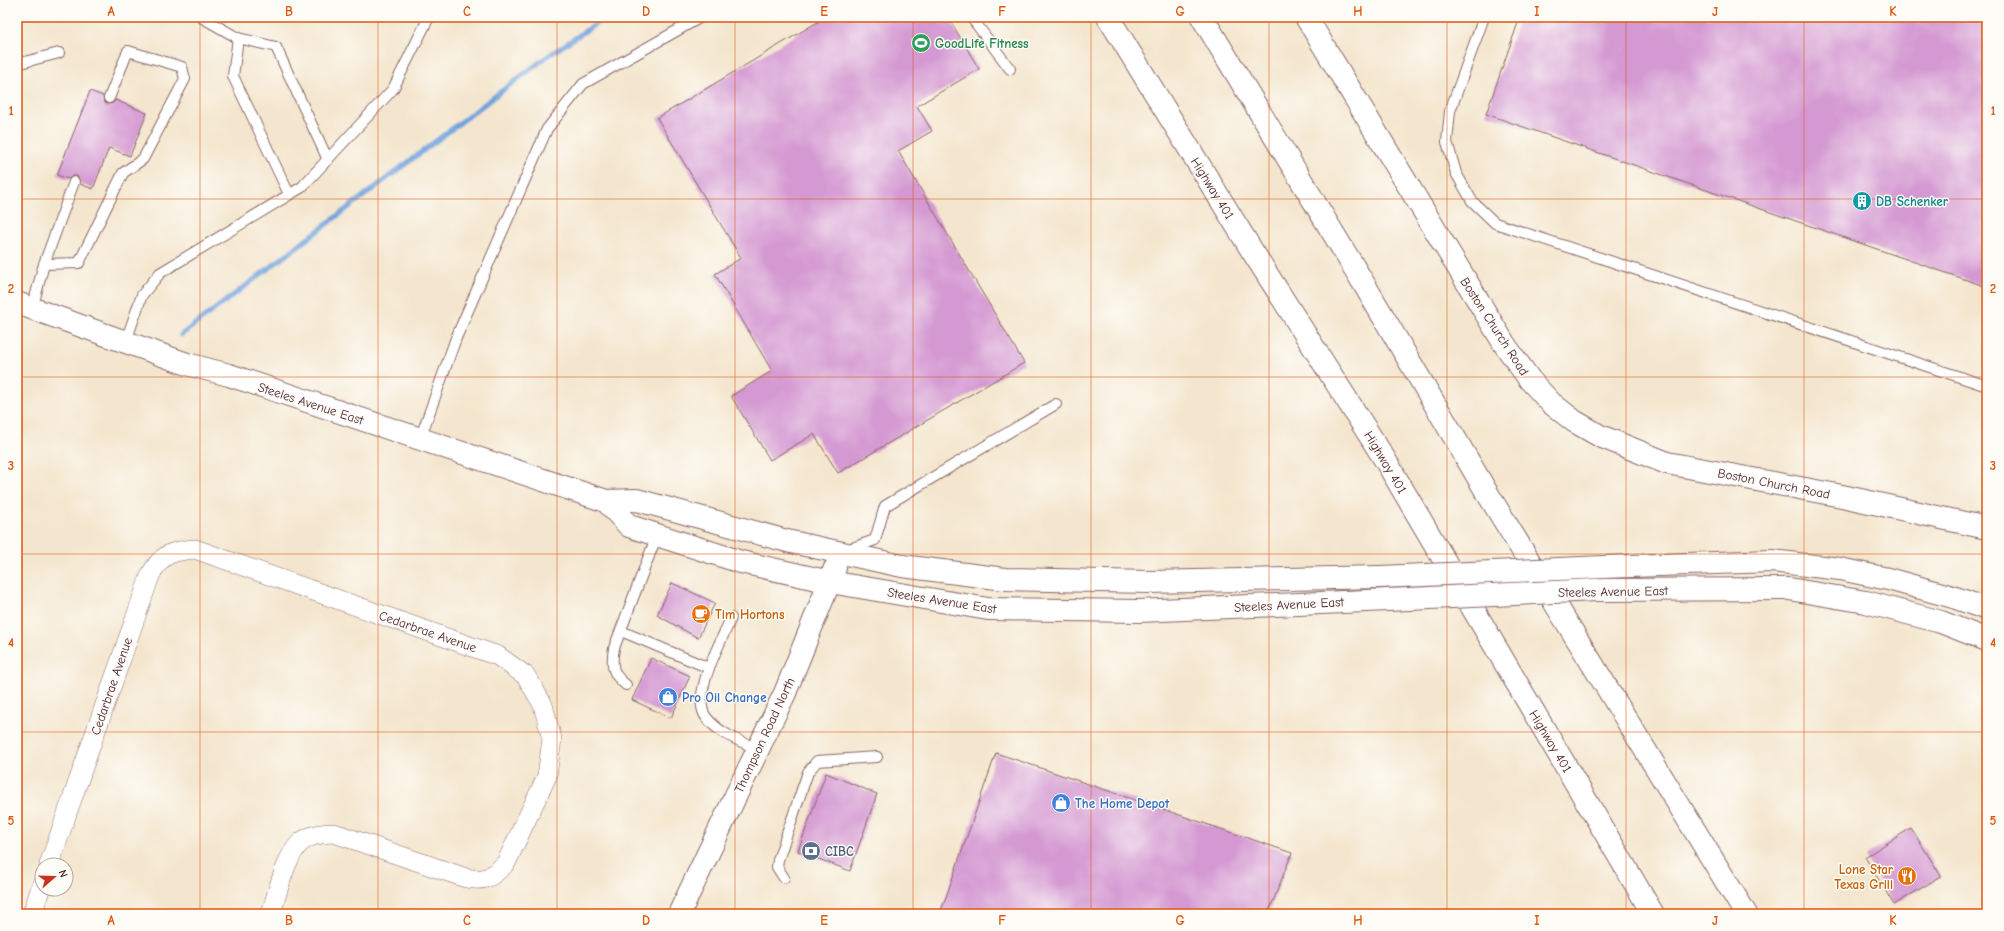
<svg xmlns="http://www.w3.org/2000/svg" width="2004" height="931" font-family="'Comic Neue',sans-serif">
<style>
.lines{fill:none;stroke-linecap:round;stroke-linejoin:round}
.stream{stroke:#72a3dd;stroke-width:5}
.building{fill:#d498d2}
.service-casing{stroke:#866564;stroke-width:12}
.minor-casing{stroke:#866564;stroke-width:20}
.tertiary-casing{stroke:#866564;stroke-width:24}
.secondary-casing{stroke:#866564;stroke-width:24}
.motorway-casing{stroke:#866564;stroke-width:24}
.service{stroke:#fff;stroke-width:10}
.minor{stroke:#fff;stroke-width:19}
.tertiary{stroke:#fff;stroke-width:22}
.secondary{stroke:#fff;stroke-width:22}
.motorway{stroke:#fff;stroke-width:22}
.secondary-bridge-casing{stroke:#866564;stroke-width:24;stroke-linecap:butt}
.secondary-bridge{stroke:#fff;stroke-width:22}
.grid{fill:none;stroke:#e0560e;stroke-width:1;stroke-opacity:0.55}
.labels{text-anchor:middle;stroke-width:3;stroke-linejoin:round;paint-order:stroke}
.leisure-label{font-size:13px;font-weight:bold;fill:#27864d;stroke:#fdfcf7;text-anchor:start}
.street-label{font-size:13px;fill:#4a1f2b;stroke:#fdfcf7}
.culture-label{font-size:13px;font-weight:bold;fill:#0d838f;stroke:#fdfcf7;text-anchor:start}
.food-label{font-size:13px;font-weight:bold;fill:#c56008;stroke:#fdfcf7;text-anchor:start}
.shop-label{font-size:13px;font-weight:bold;fill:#366cbe;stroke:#fdfcf7;text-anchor:start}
.service-label{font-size:13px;font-weight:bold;fill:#4e5e75;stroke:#fdfcf7;text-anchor:start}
.neatline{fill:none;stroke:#e0560e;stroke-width:1.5}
.grid-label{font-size:13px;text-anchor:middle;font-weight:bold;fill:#e0560e}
</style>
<rect width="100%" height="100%" fill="#fdfcf7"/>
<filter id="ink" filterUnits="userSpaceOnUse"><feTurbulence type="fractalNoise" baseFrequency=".025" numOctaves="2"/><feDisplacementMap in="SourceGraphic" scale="8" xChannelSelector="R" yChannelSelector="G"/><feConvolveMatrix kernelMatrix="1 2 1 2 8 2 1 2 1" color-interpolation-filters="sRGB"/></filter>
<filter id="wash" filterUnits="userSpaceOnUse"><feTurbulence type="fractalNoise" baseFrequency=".012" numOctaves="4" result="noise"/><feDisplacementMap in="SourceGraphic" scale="16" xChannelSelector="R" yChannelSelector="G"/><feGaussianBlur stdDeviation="0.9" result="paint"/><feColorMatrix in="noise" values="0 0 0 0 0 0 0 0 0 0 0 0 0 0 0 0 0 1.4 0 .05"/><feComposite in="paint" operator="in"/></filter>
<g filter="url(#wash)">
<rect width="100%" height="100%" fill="#f4e6ce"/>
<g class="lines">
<path class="stream" d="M 181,335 L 545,58 L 606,17"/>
</g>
<g id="blocks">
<g class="building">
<path d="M 826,17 L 948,17 L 979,69 L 917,106 L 932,131 L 898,151 L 1024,363 L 838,473 L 814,434 L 770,460 L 731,396 L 772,371 L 715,274 L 741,258 L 657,118 Z"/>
<path d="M 1520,17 L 1987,17 L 1987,287 L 1486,114 Z"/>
<path d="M 90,91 L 103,96 L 104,102 L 107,104 L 113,103 L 115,100 L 147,113 L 130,156 L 109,148 L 93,189 L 80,184 L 80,181 L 77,176 L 73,176 L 68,179 L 57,175 Z"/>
<path d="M 672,583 L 715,603 L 698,638 L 657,615 Z"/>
<path d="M 651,658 L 690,676 L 671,718 L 632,700 Z"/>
<path d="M 996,753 L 1292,853 L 1268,914 L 940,914 Z"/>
<path d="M 826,773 L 877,794 L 850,871 L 798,851 Z"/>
<path d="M 1911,828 L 1941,876 L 1894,905 L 1865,857 Z"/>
</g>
</g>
</g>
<g filter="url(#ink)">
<use href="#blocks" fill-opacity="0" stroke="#866564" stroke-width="1"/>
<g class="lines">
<defs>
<g id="service">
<path d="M 201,17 L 238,38 L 276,47 L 328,160"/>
<path d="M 971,17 L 1010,69"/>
<path d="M 1484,17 L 1450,111 L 1447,142 L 1456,173 L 1472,201 L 1495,223 L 1987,386"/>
<path d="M 238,38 L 233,76 L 289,194"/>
<path d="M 17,64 L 59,53"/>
<path d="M 44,264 L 79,263 L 123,173 L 143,159 L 185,79 L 182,67 L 128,51 L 109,98"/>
<path d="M 32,309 L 44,264 L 74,182"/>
<path d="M 126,341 L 142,295 L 160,273 L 302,187 L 393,89 L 429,17"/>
<path d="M 420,439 L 456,338 L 547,129 L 583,84 L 701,17"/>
<path d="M 847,550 L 875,540 L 885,506 L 1056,404"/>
<path d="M 731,618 C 722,640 690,696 706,717 C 719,734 740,741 758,749"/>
<path d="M 621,631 L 709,668"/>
<path d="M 626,685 C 612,674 611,666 614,648 L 657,535"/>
<path d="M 784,878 L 777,867 L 778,860 L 808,772 L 817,761 L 877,757"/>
</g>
<g id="minor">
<path d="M 49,865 L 150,576 C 161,554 171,551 195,549 L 498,656 L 526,676 L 543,705 L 552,739 L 547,776 L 506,863 C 492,877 486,882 466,878 L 334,833 C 323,833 310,835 301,842 C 285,857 277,894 271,914"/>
<path d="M 32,914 L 42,884"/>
</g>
<path id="tertiary" d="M 1306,17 L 1505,345 L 1530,380 L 1551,403 L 1574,421 L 1600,436 L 1667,463 L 1842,496 L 1987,528"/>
<g id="secondary">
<path d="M 17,303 L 187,364 L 229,375 L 606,501 L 637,500 L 787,541 L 902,566 L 1005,579 L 1149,582 L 1380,577"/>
<path d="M 606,501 L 629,526 L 741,562 L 830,582 L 988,609 L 1138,611 L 1388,600"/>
<path d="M 1603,567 L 1772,561 L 1840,569 L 1888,579 L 1953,597 L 1987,609"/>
<path d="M 1596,590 L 1789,589 L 1866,602 L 1941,622 L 1987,640"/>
<path d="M 679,914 L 785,693 L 835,568"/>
</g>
<g id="motorway">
<path d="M 1108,17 L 1251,249 L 1384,458 L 1653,914"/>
<path d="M 1202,17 L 1361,279 L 1486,491 L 1746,914"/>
</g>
</defs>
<use href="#service" class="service-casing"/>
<use href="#minor" class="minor-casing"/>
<use href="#tertiary" class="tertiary-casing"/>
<use href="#secondary" class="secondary-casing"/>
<use href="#motorway" class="motorway-casing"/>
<use href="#service" class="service"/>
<use href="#minor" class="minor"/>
<use href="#tertiary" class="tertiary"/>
<use href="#secondary" class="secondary"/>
<use href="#motorway" class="motorway"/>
<defs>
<g id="secondary-bridge">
<path d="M 1380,577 L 1603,567"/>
<path d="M 1388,600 L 1596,590"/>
</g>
</defs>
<use href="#secondary-bridge" class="secondary-bridge-casing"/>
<use href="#secondary-bridge" class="secondary-bridge"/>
</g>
</g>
<path class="grid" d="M 200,17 L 200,914M 378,17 L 378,914M 557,17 L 557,914M 735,17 L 735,914M 913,17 L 913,914M 1091,17 L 1091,914M 1269,17 L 1269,914M 1447,17 L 1447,914M 1626,17 L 1626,914M 1804,17 L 1804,914M 17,199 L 1987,199M 17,377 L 1987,377M 17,554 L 1987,554M 17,732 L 1987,732"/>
<defs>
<symbol id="stadium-disc" viewBox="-11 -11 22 22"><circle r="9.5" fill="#2e9e5b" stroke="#fdfcf7"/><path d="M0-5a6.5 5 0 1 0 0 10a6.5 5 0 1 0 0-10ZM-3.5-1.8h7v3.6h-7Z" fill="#fff"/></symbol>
<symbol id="building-disc" viewBox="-11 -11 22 22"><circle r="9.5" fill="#0f9aa8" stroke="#fdfcf7"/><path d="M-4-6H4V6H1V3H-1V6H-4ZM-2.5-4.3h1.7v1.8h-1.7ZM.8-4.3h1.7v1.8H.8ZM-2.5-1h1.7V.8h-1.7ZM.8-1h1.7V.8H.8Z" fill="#fff"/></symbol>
<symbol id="cafe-disc" viewBox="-11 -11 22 22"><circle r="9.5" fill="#e8710a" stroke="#fdfcf7"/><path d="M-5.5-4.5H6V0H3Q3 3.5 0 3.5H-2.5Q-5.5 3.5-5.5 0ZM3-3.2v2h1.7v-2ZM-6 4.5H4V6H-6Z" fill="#fff"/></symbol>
<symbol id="shop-disc" viewBox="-11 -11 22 22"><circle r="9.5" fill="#3f7fe0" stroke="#fdfcf7"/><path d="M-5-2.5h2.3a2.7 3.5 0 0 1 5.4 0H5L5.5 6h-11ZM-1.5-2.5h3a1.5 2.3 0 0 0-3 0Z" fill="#fff"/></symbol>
<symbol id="bank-disc" viewBox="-11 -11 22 22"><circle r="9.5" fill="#5c6f8a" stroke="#fdfcf7"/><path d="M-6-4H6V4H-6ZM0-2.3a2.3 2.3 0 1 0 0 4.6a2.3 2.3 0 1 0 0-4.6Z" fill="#fff"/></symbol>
<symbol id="restaurant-disc" viewBox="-11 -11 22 22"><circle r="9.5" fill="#e8710a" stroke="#fdfcf7"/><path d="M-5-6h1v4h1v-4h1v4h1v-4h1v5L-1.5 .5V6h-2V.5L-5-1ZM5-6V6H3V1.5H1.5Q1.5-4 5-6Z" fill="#fff"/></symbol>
</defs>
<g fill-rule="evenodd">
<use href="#stadium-disc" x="910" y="32" width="22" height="22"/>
<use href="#building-disc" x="1851" y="190" width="22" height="22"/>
<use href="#cafe-disc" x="690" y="603" width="22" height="22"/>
<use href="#shop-disc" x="657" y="686" width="22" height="22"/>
<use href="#shop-disc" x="1050" y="792" width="22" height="22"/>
<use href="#bank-disc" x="800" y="840" width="22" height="22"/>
<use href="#restaurant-disc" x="1896" y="865" width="22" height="22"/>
</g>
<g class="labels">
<g class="leisure-label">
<text x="935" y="48">GoodLife Fitness</text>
</g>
<g class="street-label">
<text transform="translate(1213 188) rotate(58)" y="5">Highway 401</text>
<text transform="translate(1495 326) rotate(57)" y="5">Boston Church Road</text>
<text transform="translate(311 403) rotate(18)" y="5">Steeles Avenue East</text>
<text transform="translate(1386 462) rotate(59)" y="5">Highway 401</text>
<text transform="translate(1774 483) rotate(11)" y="5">Boston Church Road</text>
<text transform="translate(1613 591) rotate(-1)" y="5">Steeles Avenue East</text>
<text transform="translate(942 600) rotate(9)" y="5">Steeles Avenue East</text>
<text transform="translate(1289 604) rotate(-3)" y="5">Steeles Avenue East</text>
<text transform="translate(428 631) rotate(19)" y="5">Cedarbrae Avenue</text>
<text transform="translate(111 686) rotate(-71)" y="5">Cedarbrae Avenue</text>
<text transform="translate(764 735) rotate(-65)" y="5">Thompson Road North</text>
<text transform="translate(1551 741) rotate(59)" y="5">Highway 401</text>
</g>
<g class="culture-label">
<text x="1876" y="206">DB Schenker</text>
</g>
<g class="food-label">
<text x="715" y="619">Tim Hortons</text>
<text x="1893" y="874" text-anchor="end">Lone Star<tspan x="1893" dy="15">Texas Grill</tspan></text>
</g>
<g class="shop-label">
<text x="682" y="702">Pro Oil Change</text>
<text x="1075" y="808">The Home Depot</text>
</g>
<g class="service-label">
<text x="825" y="856">CIBC</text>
</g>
</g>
<rect width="2004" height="931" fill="none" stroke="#fdfcf7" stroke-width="44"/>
<g transform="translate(54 877) rotate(70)"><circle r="19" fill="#fdfcf7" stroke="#b5a4a5"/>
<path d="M0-3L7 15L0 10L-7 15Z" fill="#c8321e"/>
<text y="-6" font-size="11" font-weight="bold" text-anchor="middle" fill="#4a1f2b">N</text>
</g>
<rect x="22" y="22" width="1960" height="887" class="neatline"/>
<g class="grid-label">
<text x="111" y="16">A</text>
<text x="289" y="16">B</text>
<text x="467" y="16">C</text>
<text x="646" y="16">D</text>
<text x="824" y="16">E</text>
<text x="1002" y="16">F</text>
<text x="1180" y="16">G</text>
<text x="1358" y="16">H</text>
<text x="1537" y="16">I</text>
<text x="1715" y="16">J</text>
<text x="1893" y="16">K</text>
<text x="11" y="115">1</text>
<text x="1993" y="115">1</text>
<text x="11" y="293">2</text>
<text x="1993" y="293">2</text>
<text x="11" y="470">3</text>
<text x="1993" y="470">3</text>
<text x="11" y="647">4</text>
<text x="1993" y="647">4</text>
<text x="11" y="825">5</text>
<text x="1993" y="825">5</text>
<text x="111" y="925">A</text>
<text x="289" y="925">B</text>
<text x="467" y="925">C</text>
<text x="646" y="925">D</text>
<text x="824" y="925">E</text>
<text x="1002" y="925">F</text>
<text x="1180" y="925">G</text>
<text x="1358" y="925">H</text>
<text x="1537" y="925">I</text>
<text x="1715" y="925">J</text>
<text x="1893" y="925">K</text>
</g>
</svg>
